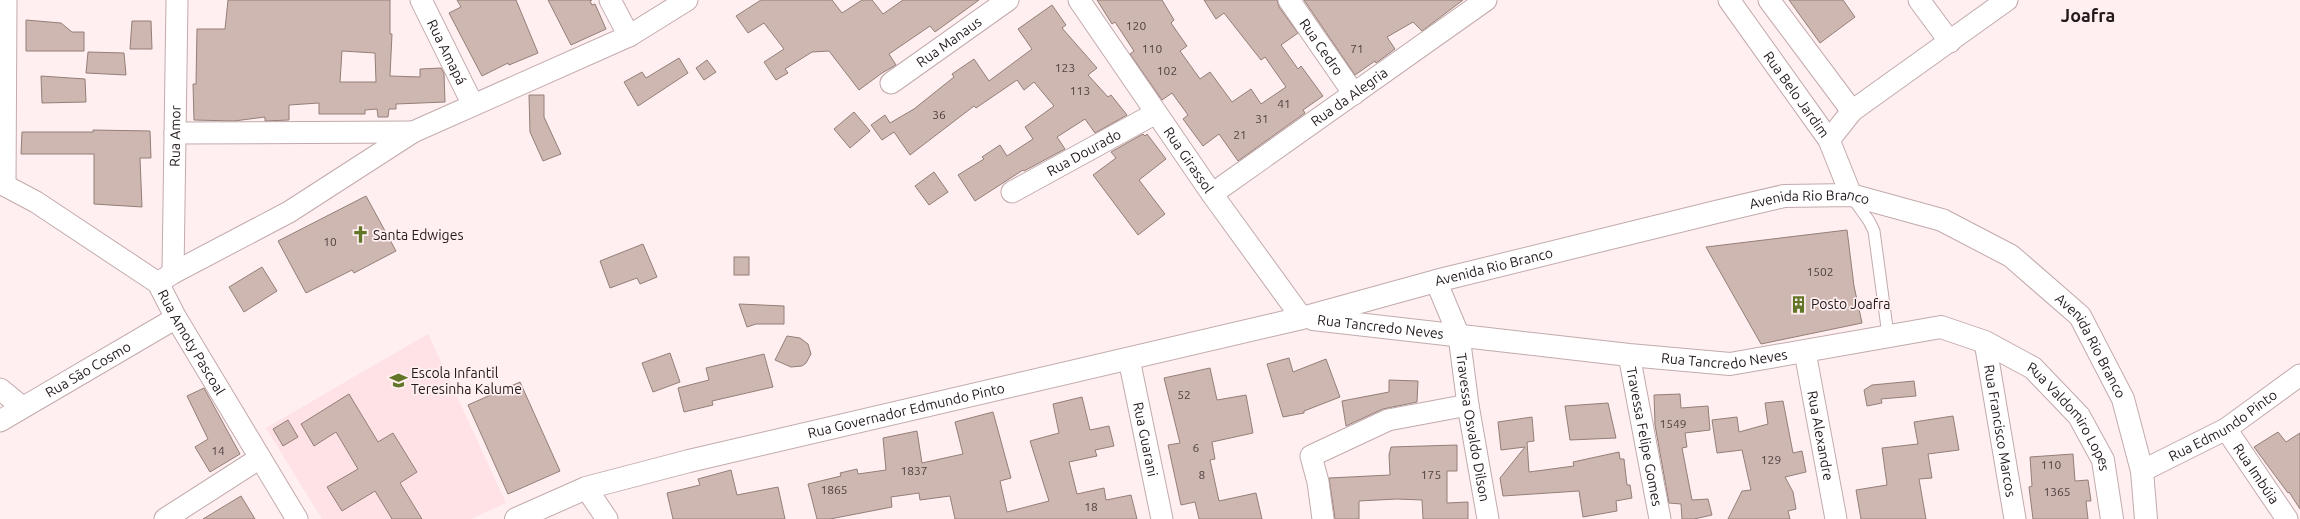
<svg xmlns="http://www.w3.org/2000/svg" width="2300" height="519" font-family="Ubuntu,sans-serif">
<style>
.built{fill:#fee2e5}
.building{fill:#cfb7b1;stroke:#947e78;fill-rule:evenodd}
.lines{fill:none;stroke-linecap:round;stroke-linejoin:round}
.service-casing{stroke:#c3aaac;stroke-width:13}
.minor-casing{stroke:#c3aaac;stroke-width:23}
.tertiary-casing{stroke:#c3aaac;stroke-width:24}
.service{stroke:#fff;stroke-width:11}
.minor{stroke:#fff;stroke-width:21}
.tertiary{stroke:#fff;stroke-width:22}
.labels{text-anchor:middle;stroke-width:3.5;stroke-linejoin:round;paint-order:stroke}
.number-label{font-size:12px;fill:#4e4140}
.street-label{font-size:14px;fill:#231a1b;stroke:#ffeff0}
.poi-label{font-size:14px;fill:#231a1b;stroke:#ffeff0;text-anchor:start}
.district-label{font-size:18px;font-weight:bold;fill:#231a1b;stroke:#ffeff0}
</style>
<rect width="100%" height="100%" fill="#ffeff0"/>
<path class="built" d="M 428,334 L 506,503 L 471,519 L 322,519 L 266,428 Z"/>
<g class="building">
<path d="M 228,0 L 390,0 L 390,34 L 392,34 L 390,76 L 420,77 L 420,69 L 441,68 L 444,73 L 445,102 L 396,104 L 396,109 L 389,109 L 388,117 L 378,117 L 377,109 L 365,110 L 365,114 L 319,114 L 319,103 L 289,105 L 289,120 L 265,121 L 265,117 L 234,121 L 194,120 L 193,84 L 196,84 L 197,29 L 225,29 ZM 342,51 L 375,53 L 376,82 L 340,82 Z"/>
<path d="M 457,0 L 516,0 L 538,53 L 509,65 L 508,63 L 482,76 L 449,13 L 461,7 Z"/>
<path d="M 548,0 L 592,0 L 590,1 L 592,5 L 595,4 L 606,29 L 571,45 Z"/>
<path d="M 761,0 L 832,0 L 842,13 L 862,0 L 872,0 L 883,14 L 903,0 L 979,0 L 935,32 L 930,26 L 889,54 L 896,65 L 882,73 L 859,90 L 829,51 L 812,52 L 785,69 L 788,73 L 776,80 L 764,62 L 784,49 L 764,23 L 748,33 L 736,16 Z"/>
<path d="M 1097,0 L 1162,0 L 1174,20 L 1171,23 L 1187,46 L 1180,51 L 1200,79 L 1210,72 L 1232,102 L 1251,89 L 1261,104 L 1286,87 L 1265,57 L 1261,60 L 1224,13 L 1216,19 L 1204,0 L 1277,0 L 1279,7 L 1298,33 L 1281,45 L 1298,69 L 1301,66 L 1323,96 L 1303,110 L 1305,113 L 1238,161 L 1219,134 L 1203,146 L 1183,119 L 1188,115 L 1172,93 L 1162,100 L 1130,54 L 1134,51 L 1115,22 L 1112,24 Z"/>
<path d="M 1304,0 L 1463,0 L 1422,31 L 1413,22 L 1387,37 L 1395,49 L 1376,63 L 1375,61 L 1355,75 Z"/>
<path d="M 1789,0 L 1843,0 L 1855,17 L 1820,43 Z"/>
<path d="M 1052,5 L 1066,25 L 1062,28 L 1097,68 L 1088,75 L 1108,97 L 1111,95 L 1127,115 L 1095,133 L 1085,119 L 1057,137 L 1065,149 L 1024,171 L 1023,170 L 975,201 L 958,175 L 984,159 L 982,157 L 1000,145 L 1007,156 L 1033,139 L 1025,127 L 1054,106 L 1034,82 L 1024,90 L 1017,80 L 976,108 L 974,106 L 910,155 L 894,132 L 882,140 L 871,125 L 885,115 L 890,123 L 914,109 L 954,77 L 952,74 L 974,59 L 989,81 L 1032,49 L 1018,29 Z"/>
<path d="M 26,20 L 61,23 L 72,32 L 84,32 L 84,51 L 26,51 Z"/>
<path d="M 132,21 L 151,21 L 152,49 L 130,49 Z"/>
<path d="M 88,52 L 124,53 L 126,75 L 86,73 Z"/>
<path d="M 679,58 L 688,73 L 638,106 L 624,82 L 642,72 L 646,78 Z"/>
<path d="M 707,60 L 716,72 L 704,80 L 696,68 Z"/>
<path d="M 41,76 L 85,79 L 86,102 L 42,103 Z"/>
<path d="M 529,95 L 544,95 L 544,117 L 561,154 L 543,161 L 530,132 Z"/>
<path d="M 854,112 L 870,131 L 850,148 L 834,129 Z"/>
<path d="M 93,130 L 150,131 L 151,158 L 140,158 L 142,207 L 94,204 L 94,154 L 21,154 L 22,132 L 93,132 Z"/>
<path d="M 1143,134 L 1145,136 L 1147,134 L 1166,159 L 1139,180 L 1165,214 L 1138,235 L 1093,175 L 1116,158 L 1111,152 Z"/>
<path d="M 934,172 L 948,192 L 929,205 L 915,186 Z"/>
<path d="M 366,196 L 396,251 L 354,273 L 352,270 L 306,293 L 278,241 Z"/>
<path d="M 1847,230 L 1854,286 L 1862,323 L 1761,344 L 1706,247 Z"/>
<path d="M 643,244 L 657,277 L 640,284 L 637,278 L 610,288 L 600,261 Z"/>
<rect x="734" y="257" width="15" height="18"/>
<path d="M 262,267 L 277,291 L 244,312 L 229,287 Z"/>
<path d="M 739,304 L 784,306 L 784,324 L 756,324 L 747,327 Z"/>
<path d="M 787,336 L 800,338 L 808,344 L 811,354 L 806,363 L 802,366 L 791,367 L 775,360 Z"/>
<path d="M 670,353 L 680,382 L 653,392 L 642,363 Z"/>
<path d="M 764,354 L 773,387 L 712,401 L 713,405 L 684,412 L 678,388 L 709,380 L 706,368 Z"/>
<path d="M 1289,358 L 1293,372 L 1326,359 L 1340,397 L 1304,411 L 1304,413 L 1283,417 L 1267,364 Z"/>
<path d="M 1210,368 L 1217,400 L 1246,395 L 1253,433 L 1212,442 L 1215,459 L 1210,460 L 1219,501 L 1256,493 L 1262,519 L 1199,519 L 1195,502 L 1181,505 L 1168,445 L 1180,443 L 1164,378 Z"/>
<path d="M 1389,380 L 1418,381 L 1417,402 L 1383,409 L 1346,426 L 1342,401 L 1389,392 Z"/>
<path d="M 1914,381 L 1916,396 L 1881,399 L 1882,403 L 1867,406 L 1864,390 L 1872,385 Z"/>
<path d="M 520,382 L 560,471 L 508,494 L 468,405 Z"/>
<path d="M 204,388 L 240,454 L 210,472 L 195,447 L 208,439 L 187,396 Z"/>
<path d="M 349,394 L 378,442 L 393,433 L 417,472 L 400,483 L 422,519 L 392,519 L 375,491 L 342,511 L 327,487 L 358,469 L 336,432 L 314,446 L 301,424 Z"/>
<path d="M 1680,394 L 1681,408 L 1708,406 L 1710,430 L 1685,433 L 1687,447 L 1682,448 L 1692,500 L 1708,499 L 1712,515 L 1694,519 L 1682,519 L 1681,504 L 1669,503 L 1655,425 L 1654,395 Z"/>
<path d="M 1082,397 L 1090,430 L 1109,426 L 1114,446 L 1095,450 L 1097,456 L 1069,462 L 1077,494 L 1104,488 L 1106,500 L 1131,495 L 1137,519 L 955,519 L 950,496 L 920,500 L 919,493 L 891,497 L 892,507 L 830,519 L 817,519 L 808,484 L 841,476 L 840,473 L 857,469 L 858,474 L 886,470 L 883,438 L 917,431 L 922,463 L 963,454 L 955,422 L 993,412 L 1011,478 L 1000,481 L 1007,512 L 1049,501 L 1030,441 L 1059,433 L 1053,404 Z"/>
<path d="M 1783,401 L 1793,453 L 1802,451 L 1806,472 L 1785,477 L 1793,492 L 1796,509 L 1788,511 L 1790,519 L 1728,519 L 1742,491 L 1751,490 L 1742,450 L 1717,453 L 1712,420 L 1737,417 L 1739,432 L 1768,424 L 1765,403 Z"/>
<path d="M 1608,403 L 1616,438 L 1570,440 L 1565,406 Z"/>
<path d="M 1953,416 L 1959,450 L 1928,454 L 1932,478 L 1919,479 L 1926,519 L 1861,519 L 1856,490 L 1887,485 L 1882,448 L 1918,444 L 1914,422 Z"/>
<path d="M 1532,417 L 1534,441 L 1527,442 L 1529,472 L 1574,466 L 1573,462 L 1619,452 L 1620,459 L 1624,459 L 1627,485 L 1630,485 L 1632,498 L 1616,501 L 1617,511 L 1583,517 L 1579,491 L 1503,496 L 1500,478 L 1525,447 L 1501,450 L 1498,422 Z"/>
<path d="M 288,420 L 298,437 L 283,446 L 273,429 Z"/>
<path d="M 2278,432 L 2286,442 L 2300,433 L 2300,509 L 2289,492 L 2288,493 L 2254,447 Z"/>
<path d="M 1457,445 L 1457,471 L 1447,471 L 1447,503 L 1468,502 L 1468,519 L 1423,519 L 1422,500 L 1397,499 L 1359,501 L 1359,519 L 1335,519 L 1329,478 L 1390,475 L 1389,455 L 1391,447 Z"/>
<path d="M 2073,454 L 2075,481 L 2088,480 L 2091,501 L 2086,501 L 2088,519 L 2033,519 L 2029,487 L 2032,486 L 2030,457 Z"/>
<path d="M 731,470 L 737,495 L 778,487 L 785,519 L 673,519 L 667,493 L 700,485 L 698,479 Z"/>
<path d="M 241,496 L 255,519 L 203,519 Z"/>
</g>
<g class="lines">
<defs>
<path id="service" d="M 1852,197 L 1869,221 L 1874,231 L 1888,335"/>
<g id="minor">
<path id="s1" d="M 421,0 L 473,105"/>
<path d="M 610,0 L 629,36"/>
<path id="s2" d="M 1079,0 L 1212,194 L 1302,318"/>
<path id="s3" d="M 1289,0 L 1354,94"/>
<path id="s4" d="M 1729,0 L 1829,140 L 1851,195"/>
<path d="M 1769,0 L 1852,111"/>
<path d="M 1919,0 L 1950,42"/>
<path id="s5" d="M 891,83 L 1008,0"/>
<path d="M 175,133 L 413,132"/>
<path d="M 1829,140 L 1852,111 L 2007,0"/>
<path id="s6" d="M 0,183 L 36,202 L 158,283 L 176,318 L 297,519"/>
<path d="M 5,185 L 6,0"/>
<path id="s7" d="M 1012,192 L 1156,113"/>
<path id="s8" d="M 1212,194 L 1486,0"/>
<path id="s9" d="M 173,273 L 177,0"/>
<path id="s10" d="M 1436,281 L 1459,336 L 1468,405 L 1488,519"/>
<path d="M 158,283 L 173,273 L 289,212 L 413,132 L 629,36 L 687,0"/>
<path id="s11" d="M 1985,342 L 2015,519"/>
<path id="s12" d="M 1805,352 L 1836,519"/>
<path id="s13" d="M 1629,355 L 1660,519"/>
<path id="s14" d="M 1129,359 L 1162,519"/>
<path d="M 0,389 L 22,407"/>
<path id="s15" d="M 0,421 L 176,318"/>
<path id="s16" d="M 2226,429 L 2287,519"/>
<path id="s17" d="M 2142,471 L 2226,429 L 2300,375"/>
<path d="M 586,488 L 607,519"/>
<path d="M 165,519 L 260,458"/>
<path d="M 1323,519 L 1318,482 L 1311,456 L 1388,420 L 1468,405"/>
</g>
<g id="tertiary">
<path id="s18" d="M 1313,319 L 1629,355 L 1730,364 L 1941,327 L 1985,342 L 2033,368 L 2079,416 L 2103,460 L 2112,519"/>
<path id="s19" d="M 516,519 L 586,488 L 689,461 L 1302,318 L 1436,281 L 1716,212 L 1784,196 L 1851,195 L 1942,220 L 2011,256 L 2080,316 L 2123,399 L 2142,471 L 2146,519"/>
</g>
</defs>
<use href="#service" class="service-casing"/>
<use href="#minor" class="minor-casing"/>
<use href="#tertiary" class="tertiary-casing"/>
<use href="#service" class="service"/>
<use href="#minor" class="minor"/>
<use href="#tertiary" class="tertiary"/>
</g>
<defs>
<symbol id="church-bare" viewBox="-9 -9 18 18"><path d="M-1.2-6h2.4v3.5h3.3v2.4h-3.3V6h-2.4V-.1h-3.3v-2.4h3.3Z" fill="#617626" stroke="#ffeff0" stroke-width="2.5" paint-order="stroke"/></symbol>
<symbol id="building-bare" viewBox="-9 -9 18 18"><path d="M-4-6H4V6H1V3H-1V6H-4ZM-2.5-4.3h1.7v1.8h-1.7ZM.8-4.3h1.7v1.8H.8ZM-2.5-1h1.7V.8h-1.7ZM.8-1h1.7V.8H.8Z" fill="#617626" stroke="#ffeff0" stroke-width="2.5" paint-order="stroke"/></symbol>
<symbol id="school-bare" viewBox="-9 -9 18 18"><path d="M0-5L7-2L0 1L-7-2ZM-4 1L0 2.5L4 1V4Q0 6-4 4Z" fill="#617626" stroke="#ffeff0" stroke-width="2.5" paint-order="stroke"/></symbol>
</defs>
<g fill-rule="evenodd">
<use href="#church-bare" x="348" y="222" width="25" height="25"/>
<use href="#building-bare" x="1786" y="292" width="25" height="25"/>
<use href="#school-bare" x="386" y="368" width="25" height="25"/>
</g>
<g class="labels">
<g class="number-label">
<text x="1136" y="30">120</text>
<text x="1152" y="53">110</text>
<text x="1357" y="53">71</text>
<text x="1065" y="72">123</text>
<text x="1167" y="75">102</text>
<text x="1080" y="95">113</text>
<text x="1284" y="108">41</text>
<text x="939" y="119">36</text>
<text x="1262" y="123">31</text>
<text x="1240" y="139">21</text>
<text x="330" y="246">10</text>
<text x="1820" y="276">1502</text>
<text x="1184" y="399">52</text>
<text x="1673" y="428">1549</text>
<text x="1196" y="452">6</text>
<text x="218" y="455">14</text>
<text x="1771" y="464">129</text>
<text x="2051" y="469">110</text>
<text x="914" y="475">1837</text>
<text x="1202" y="479">8</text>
<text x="1431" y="479">175</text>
<text x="834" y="494">1865</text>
<text x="2057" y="496">1365</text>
<text x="1091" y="511">18</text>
</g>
<g class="street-label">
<text dy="5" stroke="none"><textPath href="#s5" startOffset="71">Rua Manaus</textPath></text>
<text dy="5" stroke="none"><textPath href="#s3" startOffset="57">Rua Cedro</textPath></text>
<text dy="5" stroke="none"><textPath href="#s1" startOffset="58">Rua Amapá</textPath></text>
<text dy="5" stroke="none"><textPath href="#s4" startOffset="116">Rua Belo Jardim</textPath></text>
<text dy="5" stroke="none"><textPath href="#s8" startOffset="168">Rua da Alegria</textPath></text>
<text dy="5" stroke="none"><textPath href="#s9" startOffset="137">Rua Amor</textPath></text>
<text dy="5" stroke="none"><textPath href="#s7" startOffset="82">Rua Dourado</textPath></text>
<text dy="5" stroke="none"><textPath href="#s2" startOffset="194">Rua Girassol</textPath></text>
<text dy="5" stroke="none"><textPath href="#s19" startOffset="1335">Avenida Rio Branco</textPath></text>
<text dy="5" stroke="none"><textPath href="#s19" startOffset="1011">Avenida Rio Branco</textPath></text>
<text dy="5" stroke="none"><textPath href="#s18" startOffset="68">Rua Tancredo Neves</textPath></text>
<text dy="5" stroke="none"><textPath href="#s6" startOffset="255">Rua Amoty Pascoal</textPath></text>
<text dy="5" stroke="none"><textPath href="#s19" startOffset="1671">Avenida Rio Branco</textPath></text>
<text dy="5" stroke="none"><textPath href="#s18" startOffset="414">Rua Tancredo Neves</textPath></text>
<text dy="5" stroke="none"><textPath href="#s15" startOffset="102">Rua São Cosmo</textPath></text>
<text dy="5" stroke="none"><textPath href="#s19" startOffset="406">Rua Governador Edmundo Pinto</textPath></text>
<text dy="5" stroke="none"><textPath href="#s18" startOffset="796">Rua Valdomiro Lopes</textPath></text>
<text dy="5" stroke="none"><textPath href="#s17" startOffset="93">Rua Edmundo Pinto</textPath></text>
<text dy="5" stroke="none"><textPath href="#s10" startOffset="152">Travessa Osvaldo Dilson</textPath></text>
<text dy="5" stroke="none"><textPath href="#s11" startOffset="90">Rua Francisco Marcos</textPath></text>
<text dy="5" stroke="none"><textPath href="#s12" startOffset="85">Rua Alexandre</textPath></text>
<text dy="5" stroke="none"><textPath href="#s13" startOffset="83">Travessa Felipe Gomes</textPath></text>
<text dy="5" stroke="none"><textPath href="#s14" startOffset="82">Rua Guarani</textPath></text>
<text dy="5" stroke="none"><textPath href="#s16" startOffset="54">Rua Imbúia</textPath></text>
</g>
<g class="poi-label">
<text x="373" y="240">Santa Edwiges</text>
<text x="1811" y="309">Posto Joafra</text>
<text x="411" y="378">Escola Infantil<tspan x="411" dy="16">Teresinha Kalume</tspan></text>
</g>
<g class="district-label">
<text x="2088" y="22">Joafra</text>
</g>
</g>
</svg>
